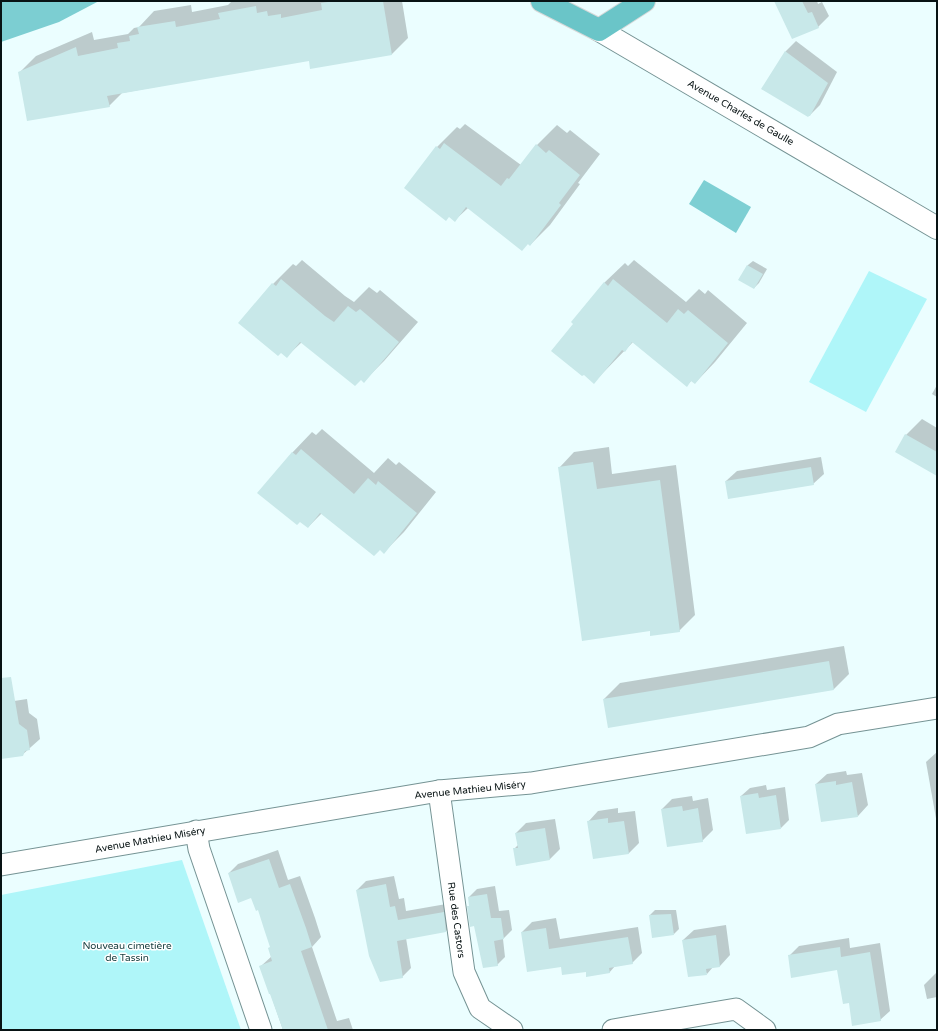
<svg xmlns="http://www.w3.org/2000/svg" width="938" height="1031" font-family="'Varela Round',sans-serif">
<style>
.green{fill:#aff6f9}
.forest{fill:#7cced2}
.water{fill:#7dcfd3}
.shadow{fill:#0003}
.building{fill:#c8e8e9}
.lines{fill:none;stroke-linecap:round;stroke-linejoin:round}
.street-casing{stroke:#759394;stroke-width:23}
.secondary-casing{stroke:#759394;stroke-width:24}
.primary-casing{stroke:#d7d9d9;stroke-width:24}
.street{stroke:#fff;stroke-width:21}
.secondary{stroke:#fff;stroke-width:22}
.primary{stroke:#6ac5c8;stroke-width:22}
.labels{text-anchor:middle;stroke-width:3;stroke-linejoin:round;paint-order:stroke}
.street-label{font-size:10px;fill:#081314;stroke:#fff}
.park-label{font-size:10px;fill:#133b3c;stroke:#fff}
</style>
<rect width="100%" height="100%" fill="#ebfeff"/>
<g class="green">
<path d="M 869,271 L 927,299 L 866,412 L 809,382 Z"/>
<path d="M 182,860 L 241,1030 L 1,1030 L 1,895 Z"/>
</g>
<path class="forest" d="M 1,1 L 99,1 L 59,22 L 1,42 Z"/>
<path class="water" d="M 704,180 L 751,207 L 736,233 L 689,204 Z"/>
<g class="shadow">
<path d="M 232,1 L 297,1 L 297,2 L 305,1 L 402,1 L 408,38 L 392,54 L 311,68 L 310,59 L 122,93 L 109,106 L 20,72 L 36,56 L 92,32 L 94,40 L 128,34 L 134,28 L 139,27 L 154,11 L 191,5 L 192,12 L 228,5 Z"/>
<path d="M 775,1 L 817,1 L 818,4 L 822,2 L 829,16 L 818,27 Z"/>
<path d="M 796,41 L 837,72 L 820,105 L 810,115 L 762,89 L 786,51 Z"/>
<path d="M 465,124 L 521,165 L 537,145 L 557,125 L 567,133 L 570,130 L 600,154 L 578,183 L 580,184 L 550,225 L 530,245 L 468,208 L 455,220 L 437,147 L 457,127 L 460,129 Z"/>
<path d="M 302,260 L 345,296 L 354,302 L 369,287 L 377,293 L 380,290 L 418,322 L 384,361 L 364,381 L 302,342 L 287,356 L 273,284 L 293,264 L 296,266 Z"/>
<path d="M 634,260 L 686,302 L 699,289 L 705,294 L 708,290 L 747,323 L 715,362 L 695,383 L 692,380 L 687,385 L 633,342 L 594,382 L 575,324 L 604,283 L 625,263 L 628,266 Z"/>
<path d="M 753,261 L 767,269 L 759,283 L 754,288 L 740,280 L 748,265 Z"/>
<path d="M 937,385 L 937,397 L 932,394 Z"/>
<path d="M 922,419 L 937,428 L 937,474 L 897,452 L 906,435 Z"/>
<path d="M 322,429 L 374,473 L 388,458 L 396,465 L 399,462 L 436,492 L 404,532 L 384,552 L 322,513 L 308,527 L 292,453 L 312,432 L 316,435 Z"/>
<path d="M 609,447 L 612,474 L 676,465 L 695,615 L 679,631 L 650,630 L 559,468 L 574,452 Z"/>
<path d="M 821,457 L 824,474 L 813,484 L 726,481 L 737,471 Z"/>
<path d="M 844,646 L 849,674 L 834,689 L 604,699 L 620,683 Z"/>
<path d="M 27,699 L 29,713 L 37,719 L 40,739 L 22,755 L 1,758 L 1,703 Z"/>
<path d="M 937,752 L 937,824 L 926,762 Z"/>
<path d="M 846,771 L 847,775 L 862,773 L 868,805 L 858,816 L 816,784 L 827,774 Z"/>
<path d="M 766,785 L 767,790 L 785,787 L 789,820 L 781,828 L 741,796 L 750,788 Z"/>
<path d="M 692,796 L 693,801 L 708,798 L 713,830 L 702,841 L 662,809 L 672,799 Z"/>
<path d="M 618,808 L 618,813 L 635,811 L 639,843 L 629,853 L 594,858 L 588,822 L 598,811 Z"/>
<path d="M 555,819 L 560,849 L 550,859 L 514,849 L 518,845 L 516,833 L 526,823 Z"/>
<path d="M 278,850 L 288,880 L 300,876 L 315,918 L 321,937 L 312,947 L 337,1021 L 349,1018 L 353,1030 L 283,1030 L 261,966 L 272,956 L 271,946 L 259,909 L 252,897 L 229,873 L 238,864 Z"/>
<path d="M 394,876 L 399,899 L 404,898 L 406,911 L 452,903 L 455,922 L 446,931 L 406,938 L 411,968 L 402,977 L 357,890 L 366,881 Z"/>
<path d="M 495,886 L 499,911 L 509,910 L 512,930 L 503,939 L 505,957 L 497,965 L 475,925 L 468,907 L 470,905 L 469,897 L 477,889 Z"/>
<path d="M 655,910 L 676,910 L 679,929 L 674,934 L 650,915 Z"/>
<path d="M 556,918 L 560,939 L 638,927 L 642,953 L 632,963 L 615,966 L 609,973 L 586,971 L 561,965 L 522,932 L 532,922 Z"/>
<path d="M 726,925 L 730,955 L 720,966 L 713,967 L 707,974 L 683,940 L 694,930 Z"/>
<path d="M 849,938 L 850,948 L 880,943 L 890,1011 L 880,1020 L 850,1002 L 838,969 L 789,956 L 799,946 Z"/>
<path d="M 937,972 L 937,997 L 927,999 L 924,985 Z"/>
</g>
<g class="building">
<path d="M 335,1 L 383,1 L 392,55 L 310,69 L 309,61 L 107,96 L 110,107 L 27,121 L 18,72 L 76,47 L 78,56 L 118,48 L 117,43 L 130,41 L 129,36 L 139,34 L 137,27 L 175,21 L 176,27 L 220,19 L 218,13 L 256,6 L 257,13 L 267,11 L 268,16 L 281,14 L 281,18 L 322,10 L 321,3 Z"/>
<path d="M 774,1 L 802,1 L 808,13 L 812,12 L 819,28 L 792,39 Z"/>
<path d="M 785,51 L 828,83 L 810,116 L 809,116 L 808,117 L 761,89 Z"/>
<path d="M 444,143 L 501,186 L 507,178 L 509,179 L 536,144 L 546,153 L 549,150 L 580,175 L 559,203 L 561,205 L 530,246 L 528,244 L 522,251 L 466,207 L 455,222 L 449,217 L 446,221 L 404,188 L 436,146 L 440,149 Z"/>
<path d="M 747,265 L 763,274 L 754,289 L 738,280 Z"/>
<path d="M 281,279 L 325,316 L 334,322 L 348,306 L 356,312 L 360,309 L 399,342 L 364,383 L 361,380 L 355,386 L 300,342 L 287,358 L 281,353 L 278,356 L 238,323 L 272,283 L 276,286 Z"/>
<path d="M 613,279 L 667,323 L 678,309 L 684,314 L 688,310 L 728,343 L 695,384 L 691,381 L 687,387 L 632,342 L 625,352 L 622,350 L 594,384 L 584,375 L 582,376 L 551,351 L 573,324 L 571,322 L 604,282 L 608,286 Z"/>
<path d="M 905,434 L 937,452 L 937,476 L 895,452 Z"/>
<path d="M 301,449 L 354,494 L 368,478 L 376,485 L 378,481 L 417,513 L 384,554 L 380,550 L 374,556 L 320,513 L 308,528 L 300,522 L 297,525 L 257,493 L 292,452 L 296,455 Z"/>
<path d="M 593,462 L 597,489 L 660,480 L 680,632 L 650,636 L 650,631 L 582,641 L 558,467 Z"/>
<path d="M 811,467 L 814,485 L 728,499 L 725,481 Z"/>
<path d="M 829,661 L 834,690 L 608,728 L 603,699 Z"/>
<path d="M 11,677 L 19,724 L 27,730 L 30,750 L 25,751 L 23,756 L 1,759 L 1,678 Z"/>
<path d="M 836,781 L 836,785 L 852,782 L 858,817 L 821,822 L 815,784 Z"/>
<path d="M 758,793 L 759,798 L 776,795 L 781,829 L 746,834 L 740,796 Z"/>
<path d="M 682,806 L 683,811 L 698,808 L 703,842 L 667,847 L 661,809 Z"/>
<path d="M 608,818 L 608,823 L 624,821 L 629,854 L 593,859 L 587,821 Z"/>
<path d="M 545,828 L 550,860 L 516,866 L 513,848 L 518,848 L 515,833 Z"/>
<path d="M 269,859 L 279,888 L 290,884 L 306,928 L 312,947 L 301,951 L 328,1030 L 283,1030 L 270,994 L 269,994 L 259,966 L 272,961 L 268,948 L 270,947 L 264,929 L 258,910 L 256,911 L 251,898 L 238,903 L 228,873 Z"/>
<path d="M 386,884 L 390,907 L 395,906 L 398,920 L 444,912 L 446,932 L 397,941 L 403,978 L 380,982 L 369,956 L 356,890 Z"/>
<path d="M 487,894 L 491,918 L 501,918 L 504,939 L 494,941 L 498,966 L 483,968 L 474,926 L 470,927 L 467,906 L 469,906 L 468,897 Z"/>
<path d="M 671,914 L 674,935 L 652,938 L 649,915 Z"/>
<path d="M 546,928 L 549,949 L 628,937 L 633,964 L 609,968 L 610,973 L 586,977 L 586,972 L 562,975 L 561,967 L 527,972 L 521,932 Z"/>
<path d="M 716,935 L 720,967 L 706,969 L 707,975 L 688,977 L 682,940 Z"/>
<path d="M 840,947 L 841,957 L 870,952 L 881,1021 L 852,1026 L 849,1003 L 843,1004 L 837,970 L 791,978 L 788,955 Z"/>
</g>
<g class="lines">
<defs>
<g id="street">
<path d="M 439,791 L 464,972 L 480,1008 L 512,1030"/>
<path d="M 196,831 L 199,849 L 261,1030"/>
<path d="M 1,865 L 439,791 L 531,783 L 809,737 L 838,724 L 937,708"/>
<path d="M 613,1030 L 736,1009 L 765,1030"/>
</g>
<path id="secondary" d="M 599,30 L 937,228"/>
<path id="primary" d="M 542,1 L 599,30 L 644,1"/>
</defs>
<use href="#street" class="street-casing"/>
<use href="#secondary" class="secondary-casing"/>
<use href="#primary" class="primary-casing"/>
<use href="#street" class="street"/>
<use href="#secondary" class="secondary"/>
<use href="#primary" class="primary"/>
</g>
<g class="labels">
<g class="street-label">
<text transform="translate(741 112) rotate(30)" y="4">Avenue Charles de Gaulle</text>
<text transform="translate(470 789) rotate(-6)" y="4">Avenue Mathieu Miséry</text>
<text transform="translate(150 839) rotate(-10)" y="4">Avenue Mathieu Miséry</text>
<text transform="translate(457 920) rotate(82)" y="4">Rue des Castors</text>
</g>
<g class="park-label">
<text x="127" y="949">Nouveau cimetière<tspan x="127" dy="12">de Tassin</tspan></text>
</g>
</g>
<rect width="938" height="1031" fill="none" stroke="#081314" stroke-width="4"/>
</svg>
